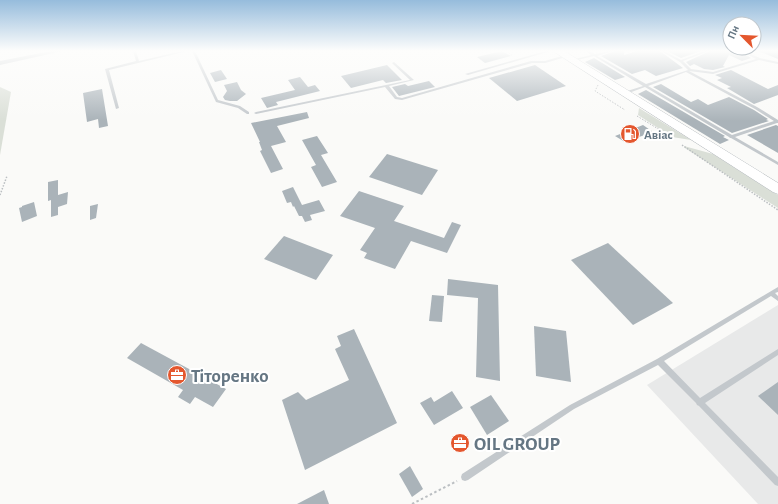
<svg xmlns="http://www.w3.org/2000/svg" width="778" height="504" font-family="'Alegreya Sans',sans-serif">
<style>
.built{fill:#e8e9e9}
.green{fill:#dadfd7}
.building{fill:#aab3b9}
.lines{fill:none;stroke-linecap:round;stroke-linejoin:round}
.primary-casing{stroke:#b5babe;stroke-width:1}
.path-far2{stroke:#bbbfc2;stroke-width:1;stroke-dasharray:1.5 1.5;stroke-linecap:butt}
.path-far1{stroke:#bbbfc2;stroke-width:1.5;stroke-dasharray:1.5 1.5;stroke-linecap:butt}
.path{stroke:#bbbfc2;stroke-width:2;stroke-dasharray:2.5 2.5;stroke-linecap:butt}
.lane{fill:#c3c8cc;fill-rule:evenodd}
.street{fill:#c3c8cc;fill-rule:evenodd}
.primary{fill:#fff;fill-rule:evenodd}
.labels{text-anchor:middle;stroke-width:4;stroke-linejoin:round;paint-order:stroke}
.far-poi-label{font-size:13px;font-weight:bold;fill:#657683;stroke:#fff;text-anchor:start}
.near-poi-label{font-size:19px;font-weight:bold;fill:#657683;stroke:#fff;text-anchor:start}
</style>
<rect width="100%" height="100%" fill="#fafaf8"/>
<path class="built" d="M 778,305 L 778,504 L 758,504 L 647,385 Z"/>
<g class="green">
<path d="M 0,87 L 11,92 L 0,155 Z"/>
<path d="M 639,108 L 691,140 L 672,137 L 638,115 Z"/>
<path d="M 684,146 L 713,154 L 778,195 L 778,208 L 685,148 Z"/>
</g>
<g class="building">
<path d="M 502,51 L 511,56 L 485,63 L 477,57 Z"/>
<path d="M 615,51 L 624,51 L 624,55 L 637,51 L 660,51 L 683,68 L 656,76 L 645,70 L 632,74 L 601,56 Z"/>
<path d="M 667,51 L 701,51 L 681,58 Z"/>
<path d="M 710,51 L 740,51 L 751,58 L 742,61 L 729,55 L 723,66 L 725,67 L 713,70 L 704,69 L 694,64 L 690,66 L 686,62 Z"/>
<path d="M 758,51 L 778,51 L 778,59 Z"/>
<path d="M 594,58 L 625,77 L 615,80 L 585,62 Z"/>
<path d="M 387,65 L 402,80 L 386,83 L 383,80 L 351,88 L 341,76 Z"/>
<path d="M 535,65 L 566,86 L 517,101 L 489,78 Z"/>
<path d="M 221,70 L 227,79 L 215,82 L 210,73 Z"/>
<path d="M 731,70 L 768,89 L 778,85 L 778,95 L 754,104 L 727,88 L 731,87 L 717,80 L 722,78 L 715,75 Z"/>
<path d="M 300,77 L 308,87 L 315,85 L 320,91 L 276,102 L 278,105 L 267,108 L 261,98 L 295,90 L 288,80 Z"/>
<path d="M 429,81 L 435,87 L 399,96 L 392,87 L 405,84 L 408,86 Z"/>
<path d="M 237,82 L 241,90 L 246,94 L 237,101 L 230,101 L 225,100 L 223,97 L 227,91 L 224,85 Z"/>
<path d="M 661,84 L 691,102 L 698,99 L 708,105 L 729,97 L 754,110 L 768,119 L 766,120 L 769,121 L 732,133 L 653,87 Z"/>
<path d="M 102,89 L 108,126 L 99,128 L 98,119 L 87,122 L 83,93 Z"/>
<path d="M 646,90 L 725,136 L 723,137 L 729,140 L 720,144 L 638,94 Z"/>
<path d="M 307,112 L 309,118 L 277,126 L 286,142 L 271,146 L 283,169 L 271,173 L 260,151 L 262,150 L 259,142 L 260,142 L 251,123 Z"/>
<path d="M 643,125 L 653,132 L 625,142 L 615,136 Z"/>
<path d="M 776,125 L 778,126 L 778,153 L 747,135 Z"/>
<path d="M 317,136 L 328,153 L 321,155 L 337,182 L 322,187 L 311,167 L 316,165 L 302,140 Z"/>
<path d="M 387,154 L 438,170 L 422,195 L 369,177 Z"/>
<path d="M 58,180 L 58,195 L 68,192 L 67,204 L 58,207 L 58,215 L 51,217 L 51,200 L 48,201 L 48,182 Z"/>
<path d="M 293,187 L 302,205 L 319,200 L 325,211 L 310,215 L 312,220 L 305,222 L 302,216 L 299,216 L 294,206 L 293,207 L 291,202 L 287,203 L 282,191 Z"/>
<path d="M 359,191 L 404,206 L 394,221 L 444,238 L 452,222 L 461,225 L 447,253 L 411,241 L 395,269 L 364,258 L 367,253 L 360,250 L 375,228 L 340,216 Z"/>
<path d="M 34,202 L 37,216 L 22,222 L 19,208 L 22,207 L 22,206 Z"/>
<path d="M 98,204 L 96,218 L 90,220 L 90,206 Z"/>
<path d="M 284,236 L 333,255 L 316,280 L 264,259 Z"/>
<path d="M 608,243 L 673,303 L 633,325 L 571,260 Z"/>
<path d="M 448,279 L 498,285 L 500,381 L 476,377 L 478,298 L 447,295 Z"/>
<path d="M 432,295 L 444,296 L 442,322 L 429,321 Z"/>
<path d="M 534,326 L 566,331 L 571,382 L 536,376 Z"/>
<path d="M 354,329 L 397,423 L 305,470 L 282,400 L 298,392 L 306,400 L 349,380 L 335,349 L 341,346 L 337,336 Z"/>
<path d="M 141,343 L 226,389 L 213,407 L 195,397 L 190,404 L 178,397 L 183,390 L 127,358 Z"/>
<path d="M 778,382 L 778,415 L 758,396 Z"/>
<path d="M 452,391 L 463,408 L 434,425 L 420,403 L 431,397 L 434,402 Z"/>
<path d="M 491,395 L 509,421 L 487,435 L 470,407 Z"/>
<path d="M 410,466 L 423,489 L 412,497 L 399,474 Z"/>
<path d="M 324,490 L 329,504 L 297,504 Z"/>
</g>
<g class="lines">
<defs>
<path id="primary" d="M 553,51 L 564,51 L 778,183 L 778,194 L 773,192 Z"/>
</defs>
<use href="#primary" class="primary-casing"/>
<g class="path-far2">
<path d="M 506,51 L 513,56"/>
<path d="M 598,85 L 595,91 L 625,110"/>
<path d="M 637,116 L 660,130"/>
</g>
<g class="path-far1">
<path d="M 658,129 L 670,137"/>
<path d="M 682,145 L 778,210"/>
<path d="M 0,195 L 7,176"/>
</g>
<path class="path" d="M 412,504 L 457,481"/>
<g class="lane">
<path d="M 133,51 L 136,51 L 139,61 L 182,51 L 188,51 L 109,70 L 119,108 L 116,109 L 105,69 L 136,61 Z"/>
<path d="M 192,51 L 195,51 L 218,100 L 240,106 L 249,112 L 249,114 L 247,114 L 238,108 L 216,102 Z"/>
<path d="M 546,51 L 551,51 L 468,75 L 465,74 Z"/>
<path d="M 586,51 L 589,51 L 595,54 L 609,51 L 614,51 L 597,56 L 646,84 L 688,70 L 680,62 L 661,51 L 664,51 L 681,60 L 705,51 L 709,51 L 683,61 L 691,69 L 713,72 L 756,59 L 741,51 L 744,51 L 760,58 L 778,62 L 778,64 L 759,60 L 713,74 L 689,71 L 757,107 L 778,120 L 778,123 L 777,123 L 735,137 L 778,162 L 778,165 L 731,138 L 730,138 L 729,137 L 645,87 L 626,94 L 624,94 L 624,92 L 643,86 L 594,56 L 573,61 L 571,60 L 591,55 ZM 686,72 L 755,109 L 774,121 L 732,135 L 648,86 Z"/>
<path d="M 565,55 L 566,55 L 566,57 L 545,63 L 532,63 L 402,100 L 395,99 L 385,87 L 256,114 L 254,113 L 256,112 L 410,80 L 393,64 L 392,63 L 394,62 L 414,80 L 389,86 L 397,97 L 402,98 L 531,61 L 545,61 Z"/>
<path d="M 778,287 L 778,292 L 775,293 L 778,296 L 778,301 L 771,296 L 664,361 L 700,398 L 778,349 L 778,355 L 705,403 L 778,477 L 778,486 L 775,485 L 699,406 L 697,405 L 696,403 L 658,365 L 574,409 L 468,480 L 465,481 L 462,480 L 461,477 L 462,474 L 570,405 L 657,359 Z"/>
</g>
<path class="street" d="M 51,51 L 63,51 L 0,65 L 0,61 Z"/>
<use href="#primary" class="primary"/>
</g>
<linearGradient id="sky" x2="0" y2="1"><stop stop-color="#96bcdc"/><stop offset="0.42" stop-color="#fdfdfc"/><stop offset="1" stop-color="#fdfdfc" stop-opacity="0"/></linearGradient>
<rect width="778" height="121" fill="url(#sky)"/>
<defs>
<symbol id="fuel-disc" viewBox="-11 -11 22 22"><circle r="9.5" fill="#e4572e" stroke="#fff"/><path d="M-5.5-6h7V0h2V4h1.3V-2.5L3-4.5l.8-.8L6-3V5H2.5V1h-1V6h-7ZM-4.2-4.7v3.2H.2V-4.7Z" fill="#fff"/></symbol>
<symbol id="office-disc" viewBox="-11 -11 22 22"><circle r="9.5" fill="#e4572e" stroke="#fff"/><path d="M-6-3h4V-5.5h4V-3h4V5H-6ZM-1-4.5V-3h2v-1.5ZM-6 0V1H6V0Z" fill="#fff"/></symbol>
</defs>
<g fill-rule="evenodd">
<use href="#fuel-disc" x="619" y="123" width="22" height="22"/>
<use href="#office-disc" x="166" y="364" width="22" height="22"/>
<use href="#office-disc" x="449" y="432" width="22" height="22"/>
</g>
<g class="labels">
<g class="far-poi-label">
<text x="644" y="139">Авіас</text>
</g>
<g class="near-poi-label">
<text x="191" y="382">Тіторенко</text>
<text x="474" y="450">OIL GROUP</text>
</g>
</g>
<g transform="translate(742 36) rotate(294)"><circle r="19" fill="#ffffff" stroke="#c1c8cd"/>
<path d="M0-3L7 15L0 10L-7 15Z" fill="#e4572e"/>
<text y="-6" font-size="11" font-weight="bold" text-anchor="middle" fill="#657683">Пн</text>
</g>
</svg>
